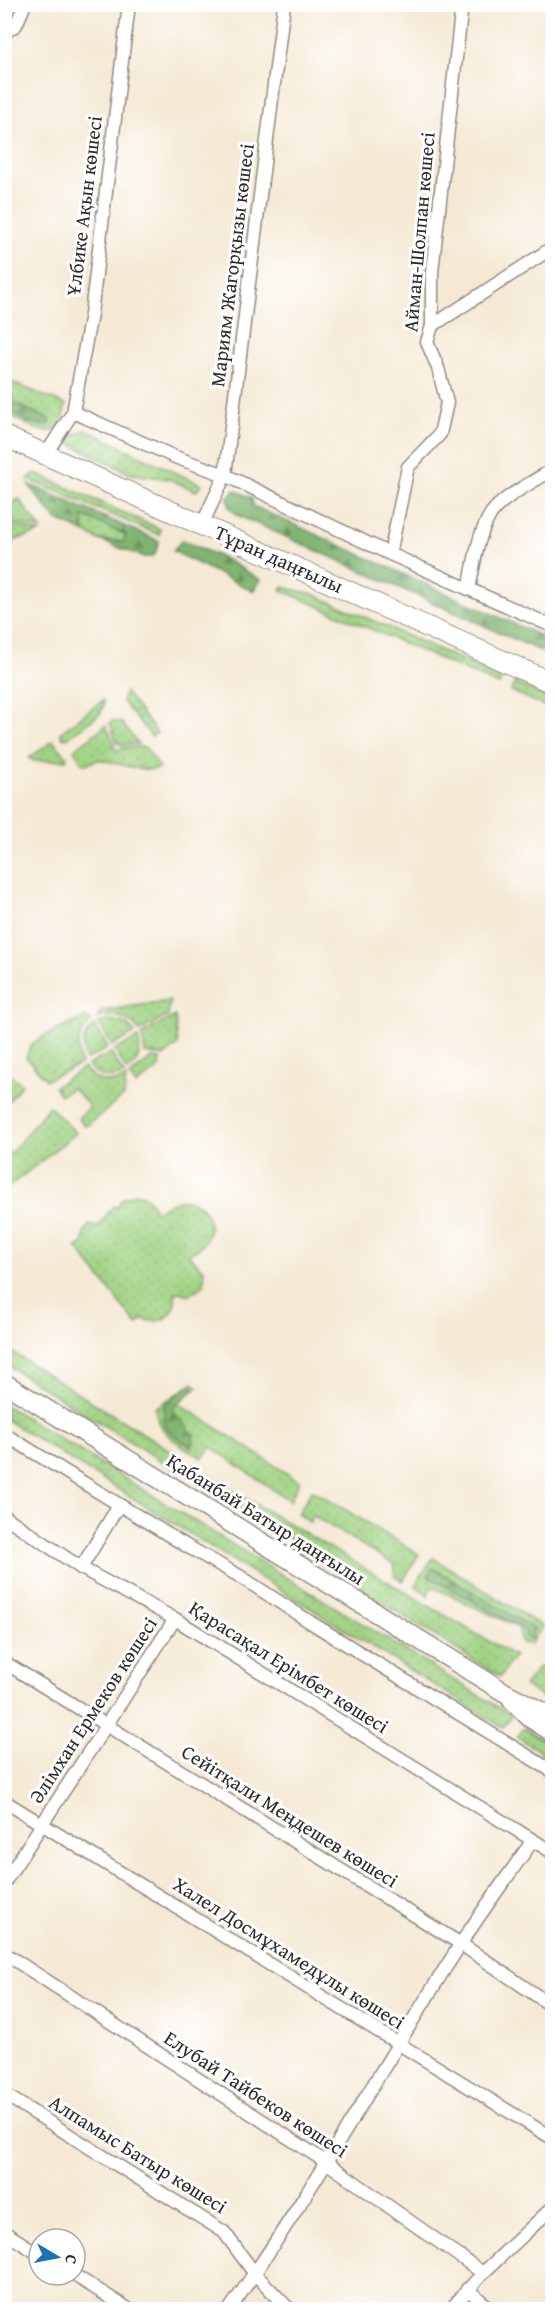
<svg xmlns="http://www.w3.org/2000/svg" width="557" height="2314" font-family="'Gentium Book Plus',serif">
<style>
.grass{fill:url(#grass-dots);stroke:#667f57;stroke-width:1.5}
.forest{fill:url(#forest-firs);stroke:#56704e;stroke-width:1.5}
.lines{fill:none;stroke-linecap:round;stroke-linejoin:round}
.minor-casing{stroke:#908a80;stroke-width:15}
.secondary-casing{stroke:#908a80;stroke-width:21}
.primary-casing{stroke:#908a80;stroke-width:22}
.minor{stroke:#fff;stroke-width:12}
.secondary{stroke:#fff;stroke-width:18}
.primary{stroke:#fff;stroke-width:20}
.labels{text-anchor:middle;stroke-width:6;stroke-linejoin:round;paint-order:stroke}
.street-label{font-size:20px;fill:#2b2b2b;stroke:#fff}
</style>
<defs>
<pattern id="grass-dots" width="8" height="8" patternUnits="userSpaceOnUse" patternTransform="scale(1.5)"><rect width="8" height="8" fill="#a0d383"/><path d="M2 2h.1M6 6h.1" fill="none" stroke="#8ab571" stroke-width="1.8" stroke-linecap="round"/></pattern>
<pattern id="forest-firs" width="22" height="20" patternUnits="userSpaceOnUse" patternTransform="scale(1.5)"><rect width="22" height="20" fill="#80b571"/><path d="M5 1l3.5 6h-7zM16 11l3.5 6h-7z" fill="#69935d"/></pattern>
</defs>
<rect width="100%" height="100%" fill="#fff"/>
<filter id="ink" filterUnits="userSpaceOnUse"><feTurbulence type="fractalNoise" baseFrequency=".0167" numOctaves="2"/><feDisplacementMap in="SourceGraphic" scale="12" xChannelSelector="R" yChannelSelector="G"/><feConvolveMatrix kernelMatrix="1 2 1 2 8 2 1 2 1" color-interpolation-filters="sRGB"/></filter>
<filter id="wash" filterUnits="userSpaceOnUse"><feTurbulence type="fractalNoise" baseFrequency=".008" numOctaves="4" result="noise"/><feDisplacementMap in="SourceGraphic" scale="24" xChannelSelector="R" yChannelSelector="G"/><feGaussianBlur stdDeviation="1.35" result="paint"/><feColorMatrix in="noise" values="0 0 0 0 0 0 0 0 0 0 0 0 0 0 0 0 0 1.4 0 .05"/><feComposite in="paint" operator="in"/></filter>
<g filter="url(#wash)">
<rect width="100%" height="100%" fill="#f5e9d4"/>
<g class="grass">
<path d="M 4,379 L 66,405 C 64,410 64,419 61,424 C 48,443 18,419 5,412 Z"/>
<path d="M 86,430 L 202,485 L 196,491 L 169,479 L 131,474 L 61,439 Z"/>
<path d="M 35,473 L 160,529 L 159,535 L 28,479 Z"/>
<path d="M 19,499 L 41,529 L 9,522 L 5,507 Z"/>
<path d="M 82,515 L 126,534 L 123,542 L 99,540 L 84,532 Z"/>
<path d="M 11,525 L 40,532 L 7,543 L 5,528 Z"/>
<path d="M 283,587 L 313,594 L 502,678 L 499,685 L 281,590 Z"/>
<path d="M 515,683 L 552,700 L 552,710 L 511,691 Z"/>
<path d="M 125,692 L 157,733 L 152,737 L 122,701 Z"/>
<path d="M 103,700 L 104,704 L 100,714 L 67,738 L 62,737 L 61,732 Z"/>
<path d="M 113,721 L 122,723 L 138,744 L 122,745 L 117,743 L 110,723 Z"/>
<path d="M 106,725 L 114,743 L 114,748 L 117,750 L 122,748 L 145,747 L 160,768 C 144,774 119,763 101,760 C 94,759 90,765 83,764 L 74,750 Z"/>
<path d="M 53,741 L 67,757 L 66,760 L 34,761 L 29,758 Z"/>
<path d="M 170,1001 L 168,1016 L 139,1031 C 128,1016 114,1013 97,1018 L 101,1011 Z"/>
<path d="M 175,1016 L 178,1045 L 165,1056 L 145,1053 L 142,1034 Z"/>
<path d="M 86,1017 L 92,1021 C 77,1033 76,1047 81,1064 L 46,1080 L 26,1057 L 32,1044 L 46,1035 Z"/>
<path d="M 110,1020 L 126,1024 L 135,1033 L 112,1046 L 99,1023 Z"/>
<path d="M 95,1025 L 108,1048 L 86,1060 C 80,1046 83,1035 95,1025 Z"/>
<path d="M 138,1038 C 142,1052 139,1062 127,1071 L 115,1050 Z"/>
<path d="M 111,1053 L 124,1074 C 110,1081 97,1077 88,1065 Z"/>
<path d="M 152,1058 L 160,1059 L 159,1068 L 136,1085 L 129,1076 Z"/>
<path d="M 84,1068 C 95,1082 110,1086 126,1078 L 124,1096 L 86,1126 L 78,1118 L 90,1107 L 73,1088 L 60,1095 L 54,1087 Z"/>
<path d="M 11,1075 L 22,1084 L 7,1103 L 5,1101 L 5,1079 Z"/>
<path d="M 49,1106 L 76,1133 L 5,1190 L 5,1149 L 11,1153 Z"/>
<path d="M 136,1193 C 148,1195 152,1202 155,1212 C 163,1209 170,1201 180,1200 C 210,1197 224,1241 188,1254 L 204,1270 L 204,1285 L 189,1295 L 179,1292 L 175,1293 C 178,1317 162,1325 142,1319 L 137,1325 L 76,1247 L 83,1244 L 84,1233 L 89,1225 L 98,1227 L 113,1206 L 117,1207 L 122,1199 Z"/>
<path d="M 5,1348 L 181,1457 L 179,1472 L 5,1364 Z"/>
<path d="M 193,1383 L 198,1387 L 178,1403 L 299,1481 L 290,1501 L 211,1447 L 202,1458 C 178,1443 160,1437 155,1408 Z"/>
<path d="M 5,1405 L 511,1715 L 503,1728 L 5,1419 Z"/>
<path d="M 213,1479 L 514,1656 L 500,1677 L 296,1548 L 288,1538 L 248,1512 L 235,1509 L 204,1490 Z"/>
<path d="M 312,1490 L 419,1554 L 403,1581 L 394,1576 L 395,1565 L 312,1515 L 310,1523 L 298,1513 Z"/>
<path d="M 433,1558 L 543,1627 L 530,1644 L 521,1643 L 519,1628 L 431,1586 L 428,1595 L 416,1586 L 421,1576 Z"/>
<path d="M 539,1667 L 552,1674 L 552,1703 L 524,1686 Z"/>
<path d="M 524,1728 L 552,1746 L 552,1759 L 517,1737 Z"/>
</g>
<g class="forest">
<path d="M 5,399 L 49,419 L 49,425 C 33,428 18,416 5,408 Z"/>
<path d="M 28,484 L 159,541 L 155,554 L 151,557 L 144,557 L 99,540 L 123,542 L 126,535 L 83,516 L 84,532 L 55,519 Z"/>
<path d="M 234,490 L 252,498 L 253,506 L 552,641 L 552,656 L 237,515 L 229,507 L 228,497 Z"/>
<path d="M 182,540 L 225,559 L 261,580 L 253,591 L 173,551 Z"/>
<path d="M 190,1385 L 195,1389 L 173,1407 L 174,1413 L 194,1435 L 192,1447 C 171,1433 162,1433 164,1406 Z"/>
<path d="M 433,1568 L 534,1629 L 531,1639 L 526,1637 L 525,1630 L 428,1576 Z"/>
</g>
</g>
<g filter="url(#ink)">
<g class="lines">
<defs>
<g id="minor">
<path d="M 4,33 L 16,25 L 25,4"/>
<path d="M 432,326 L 552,248"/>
<path d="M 73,412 L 175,457 L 225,475 L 390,554 L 552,626"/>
<path d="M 46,454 L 73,412 L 91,314 L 129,4"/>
<path d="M 202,525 L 225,475 L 284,4"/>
<path d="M 390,554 L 408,467 L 440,434 L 447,403 L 438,368 L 427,342 L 432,326 L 432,272 L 462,4"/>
<path d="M 469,589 C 474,565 477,538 489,517 C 498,499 535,481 552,470"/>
<path d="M 4,1434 L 185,1545 L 241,1577 L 310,1622 L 552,1771"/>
<path d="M 4,1516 L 81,1568 L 175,1619 L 552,1852"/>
<path d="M 81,1568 L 119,1505"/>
<path d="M 4,1662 L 461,1944 L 552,2006"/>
<path d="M 4,1801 L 552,2138"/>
<path d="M 4,1883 L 175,1619"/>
<path d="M 4,1953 L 326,2162 L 483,2273"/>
<path d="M 4,2094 L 224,2232 L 255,2274 L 290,2310"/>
<path d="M 4,2232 L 39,2254"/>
<path d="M 74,2275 L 130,2310"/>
<path d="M 467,2289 L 492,2310"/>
<path d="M 229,2310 C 313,2192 382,2066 460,1945 C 483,1909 509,1875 533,1840"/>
<path d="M 450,2310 L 483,2273 L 552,2208"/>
</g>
<g id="secondary">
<path d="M 4,1383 L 504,1692 L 552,1717"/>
<path d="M 512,1700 L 530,1718 L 552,1732"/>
</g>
<path id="primary" d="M 4,436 L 552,683"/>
</defs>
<use href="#minor" class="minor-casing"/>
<use href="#secondary" class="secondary-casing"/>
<use href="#primary" class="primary-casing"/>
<use href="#minor" class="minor"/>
<use href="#secondary" class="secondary"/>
<use href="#primary" class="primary"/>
</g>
</g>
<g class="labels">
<g class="street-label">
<text transform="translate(84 206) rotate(-83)" y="7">Ұлбике Ақын көшесі</text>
<text transform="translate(419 232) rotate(-85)" y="7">Айман-Шолпан көшесі</text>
<text transform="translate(232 265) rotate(-83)" y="7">Мариям Жагорқызы көшесі</text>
<text transform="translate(279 559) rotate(24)" y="7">Тұран даңғылы</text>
<text transform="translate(266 1519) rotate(32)" y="7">Қабанбай Батыр даңғылы</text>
<text transform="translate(289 1667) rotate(32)" y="7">Қарасақал Ерімбет көшесі</text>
<text transform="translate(93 1710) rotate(-57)" y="7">Әлімхан Ермеков көшесі</text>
<text transform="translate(290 1816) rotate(32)" y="7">Сейітқали Меңдешев көшесі</text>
<text transform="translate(289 1953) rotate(32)" y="7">Халел Досмұхамедұлы көшесі</text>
<text transform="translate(256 2094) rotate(33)" y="7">Елубай Тайбеков көшесі</text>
<text transform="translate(138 2154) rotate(32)" y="7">Алпамыс Батыр көшесі</text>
</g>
</g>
<rect width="557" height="2314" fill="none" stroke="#fff" stroke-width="24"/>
<g transform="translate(57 2257) rotate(100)"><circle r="28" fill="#ffffff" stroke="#aaaaaa" stroke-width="1.5"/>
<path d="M0-4.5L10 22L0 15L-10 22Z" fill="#1f6fb2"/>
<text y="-9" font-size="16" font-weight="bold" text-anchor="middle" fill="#2b2b2b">С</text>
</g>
</svg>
